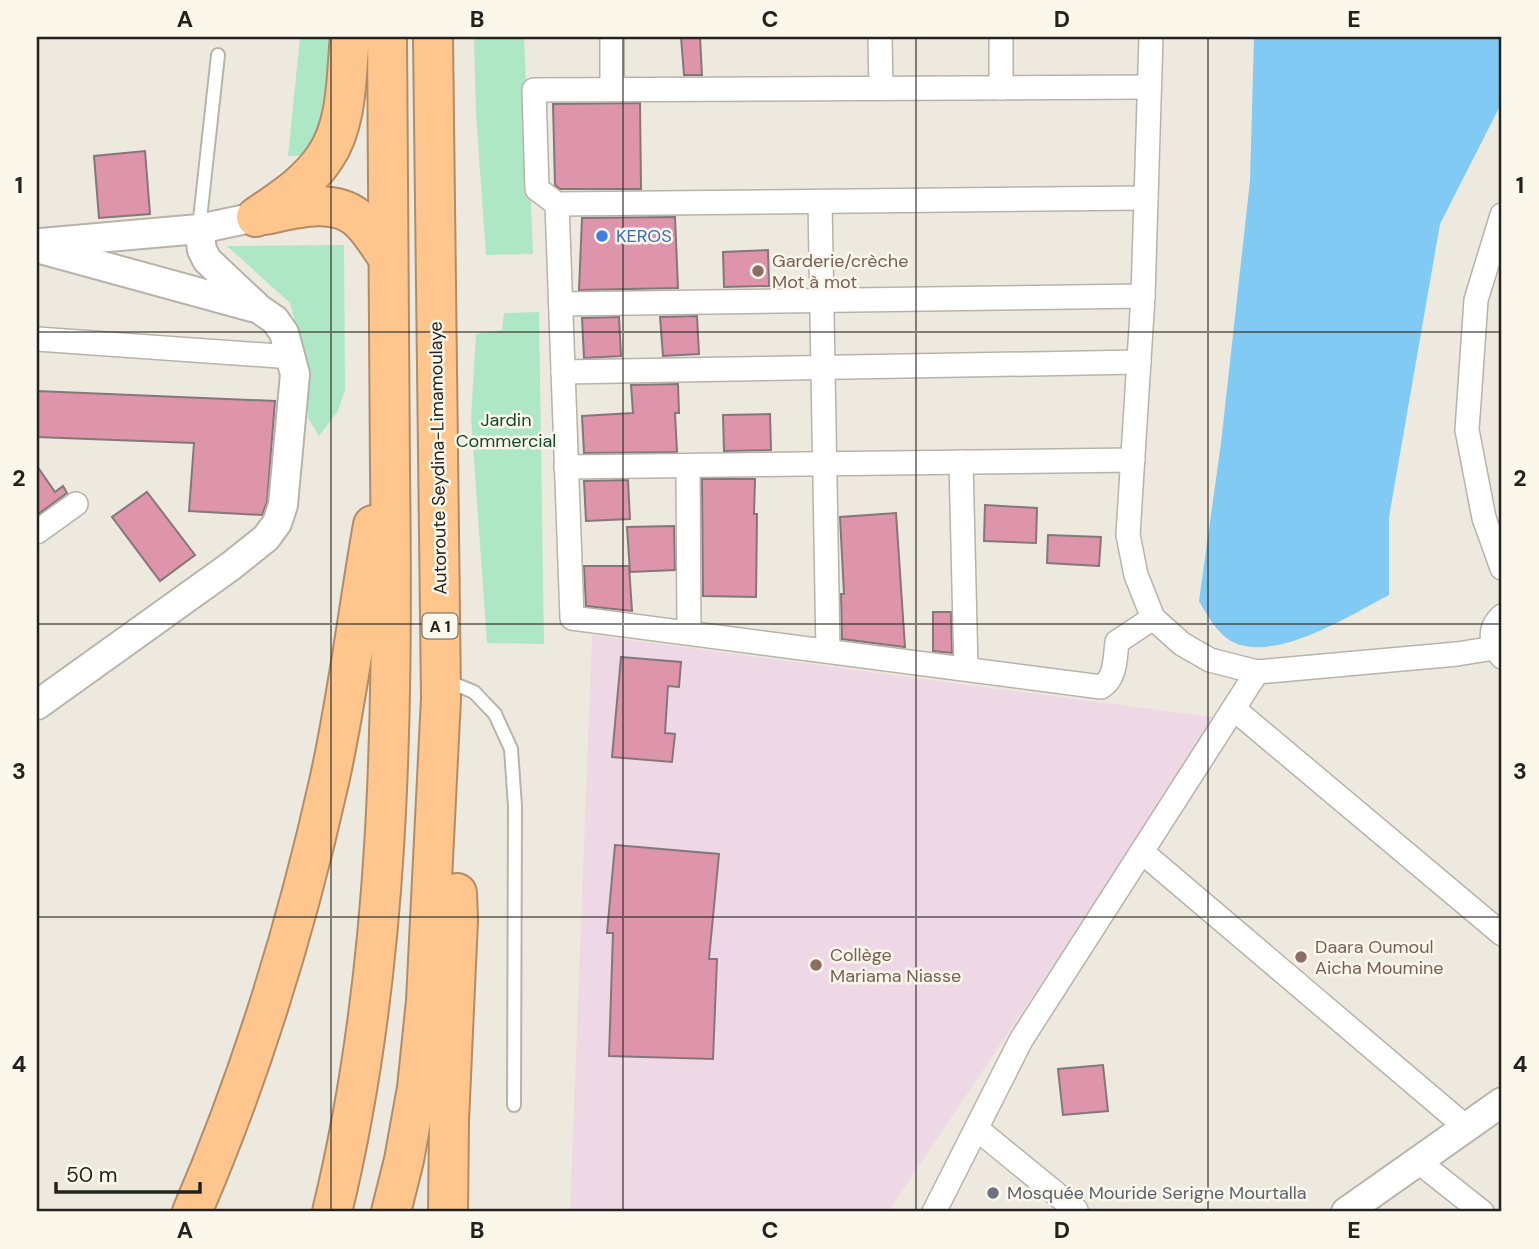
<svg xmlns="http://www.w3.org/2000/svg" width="1539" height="1249" font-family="'DM Sans',sans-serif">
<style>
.education{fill:#efd8e6}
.green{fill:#aee7c5}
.water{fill:#81caf3}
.building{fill:#de94ab;stroke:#83777a;stroke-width:2}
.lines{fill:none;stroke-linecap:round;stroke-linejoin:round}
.service-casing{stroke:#b8b3a9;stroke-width:16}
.minor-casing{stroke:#b8b3a9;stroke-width:26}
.tertiary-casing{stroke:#b8b3a9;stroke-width:32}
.motorway-casing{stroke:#b28c66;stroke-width:42}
.service{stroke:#fff;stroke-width:12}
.minor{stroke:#fff;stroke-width:23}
.tertiary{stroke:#fff;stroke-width:28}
.motorway{stroke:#fec58d;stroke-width:38}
.grid{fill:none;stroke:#24221e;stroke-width:2;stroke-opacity:0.55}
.shop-dot{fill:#3f7fe0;stroke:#fbf7eb;stroke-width:2.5}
.education-dot{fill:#8d6e63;stroke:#fbf7eb;stroke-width:2.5}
.worship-dot{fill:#6b7280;stroke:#fbf7eb;stroke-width:2.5}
.labels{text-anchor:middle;stroke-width:5;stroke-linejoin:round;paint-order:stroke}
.shield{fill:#fbf7eb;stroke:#64625c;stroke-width:2}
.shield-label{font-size:16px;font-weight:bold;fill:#24221e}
.shop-label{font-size:18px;fill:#366cbe;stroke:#fbf7eb;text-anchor:start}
.education-label{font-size:18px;fill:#785e54;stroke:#fbf7eb;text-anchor:start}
.park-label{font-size:18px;fill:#11492e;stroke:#fbf7eb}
.street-label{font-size:18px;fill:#24221e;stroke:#fbf7eb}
.worship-label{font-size:18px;fill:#5b616d;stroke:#fbf7eb;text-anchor:start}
.neatline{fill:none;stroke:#24221e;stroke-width:2.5}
.grid-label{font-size:23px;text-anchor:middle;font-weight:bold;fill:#24221e}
</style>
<rect width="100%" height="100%" fill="#eee9de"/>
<path class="education" d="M 592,635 L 1219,718 L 888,1212 L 570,1212 Z"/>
<g class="green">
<path d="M 300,37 L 332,37 L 319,155 L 288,156 Z"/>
<path d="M 474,37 L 524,37 L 533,254 L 486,255 L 476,114 Z"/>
<path d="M 344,245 L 345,390 L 338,411 L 319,436 L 308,418 L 308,368 L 290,303 L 227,246 Z"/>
<path d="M 539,312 L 544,644 L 487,643 L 471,418 L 476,334 L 502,330 L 504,313 Z"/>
</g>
<path class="water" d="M 1254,37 L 1502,37 L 1502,102 L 1440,224 L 1389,517 L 1389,595 C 1350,615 1264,671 1224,636 C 1213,626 1206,613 1199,601 L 1221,443 L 1250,181 Z"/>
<g class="building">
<path d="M 681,37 L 700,37 L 702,75 L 684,75 Z"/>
<path d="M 640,103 L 641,189 L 560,189 L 555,185 L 553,104 Z"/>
<path d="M 145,151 L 150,214 L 99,218 L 94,156 Z"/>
<path d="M 675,217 L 678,288 L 579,290 L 582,218 Z"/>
<path d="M 768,250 L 769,286 L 724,287 L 723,252 Z"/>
<path d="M 697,316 L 699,354 L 663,356 L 660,317 Z"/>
<path d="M 619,317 L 621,356 L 584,358 L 582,318 Z"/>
<path d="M 678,384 L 679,413 L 675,413 L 677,452 L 584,453 L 582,416 L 633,413 L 631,385 Z"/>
<path d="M 37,391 L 275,401 L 267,502 L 262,515 L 189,511 L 194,443 L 37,437 Z"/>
<path d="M 770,414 L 771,450 L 724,451 L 723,415 Z"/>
<path d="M 37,466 L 55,492 L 63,486 L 67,493 L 37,515 Z"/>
<path d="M 702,479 L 755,479 L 754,514 L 757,514 L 756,597 L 703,596 Z"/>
<path d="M 628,480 L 630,519 L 586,521 L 584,481 Z"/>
<path d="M 147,492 L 195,555 L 160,581 L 112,517 Z"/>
<path d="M 985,505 L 1037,508 L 1036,543 L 984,541 Z"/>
<path d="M 896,513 L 905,647 L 842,639 L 841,594 L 844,594 L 840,517 Z"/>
<path d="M 674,526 L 675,570 L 630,572 L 627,527 Z"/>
<path d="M 1048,535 L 1101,537 L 1099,566 L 1047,563 Z"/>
<path d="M 584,566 L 629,566 L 632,611 L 586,606 Z"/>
<path d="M 933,612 L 951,612 L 952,653 L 933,651 Z"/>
<path d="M 621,657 L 681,662 L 679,687 L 668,686 L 665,733 L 675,734 L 672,762 L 612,757 Z"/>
<path d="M 615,845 L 719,854 L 709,959 L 717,959 L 713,1059 L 609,1056 L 613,933 L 607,933 Z"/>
<path d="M 1103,1065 L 1108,1111 L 1063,1115 L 1058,1069 Z"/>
</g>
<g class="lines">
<defs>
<g id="service">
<path d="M 199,228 L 218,55"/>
<path d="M 447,681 L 474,692 L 495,714 L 511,749 L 515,806 L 514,1105"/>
</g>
<g id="minor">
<path d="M 612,37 L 612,89"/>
<path d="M 880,37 L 881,88"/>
<path d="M 1001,37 L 1001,88"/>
<path d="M 1151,37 L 1143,296 L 1128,535 L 1136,575 L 1153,618 L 1182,644 L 1210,660 L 1257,672 L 1457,654 L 1494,648"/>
<path d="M 1146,198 L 557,204 L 537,189 L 534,90 L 1149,87"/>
<path d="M 820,202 L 828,651"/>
<path d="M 557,204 L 572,618 L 1101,687 C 1116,679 1115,657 1117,642 L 1153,618"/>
<path d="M 1502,215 L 1476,300 L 1467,430 L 1484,518 L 1502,568"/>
<path d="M 561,304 L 1143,296"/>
<path d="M 37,339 L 292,357"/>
<path d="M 563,372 L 1139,362"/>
<path d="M 961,462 L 966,669"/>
<path d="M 688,466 L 689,633"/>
<path d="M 566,467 L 1133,460"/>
<path d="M 37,532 L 76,504"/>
<path d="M 1502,616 C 1488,629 1490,644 1502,657"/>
<path d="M 1234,709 L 1502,934"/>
<path d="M 1142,852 L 1467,1128"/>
<path d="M 977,1129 L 1076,1210 L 1075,1212"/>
<path d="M 1419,1162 L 1482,1212"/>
<path d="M 934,1212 L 1021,1040 L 1257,672"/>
</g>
<g id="tertiary">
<path d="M 41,243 L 199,229 L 256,217"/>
<path d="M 37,248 L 252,307"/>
<path d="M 37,705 L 231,566 L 266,538 L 277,523 L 283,505 L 295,374 L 284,333 L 275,320 L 259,309 L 207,260 L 202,250 L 199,229"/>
<path d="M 1346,1212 L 1502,1102"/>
</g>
<g id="motorway">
<path d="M 265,215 C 294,209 331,198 356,217 C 369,227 378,244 387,256"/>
<path d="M 256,217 C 281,200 308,183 325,157 C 348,124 346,75 350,37"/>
<path d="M 192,1212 C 252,1073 296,929 329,782 C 348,697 358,610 373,525"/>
<path d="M 332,1212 C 391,970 393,718 390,470 C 389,325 387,181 387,37"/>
<path d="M 391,1212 L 404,1160 L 417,1088 L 426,1001 L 441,698 L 433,37"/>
<path d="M 448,1212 L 449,1121 L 458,920 L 457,893"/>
</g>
</defs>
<use href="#service" class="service-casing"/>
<use href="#minor" class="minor-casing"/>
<use href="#tertiary" class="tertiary-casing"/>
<use href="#motorway" class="motorway-casing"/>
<use href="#service" class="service"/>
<use href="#minor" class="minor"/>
<use href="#tertiary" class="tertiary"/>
<use href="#motorway" class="motorway"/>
</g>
<path class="grid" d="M 331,37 L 331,1212M 623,37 L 623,1212M 916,37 L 916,1212M 1208,37 L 1208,1212M 37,332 L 1502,332M 37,624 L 1502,624M 37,917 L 1502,917"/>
<circle class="shop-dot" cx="602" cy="236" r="7"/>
<g class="education-dot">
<circle cx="758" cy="271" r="7"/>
<circle cx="1301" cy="957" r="7"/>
<circle cx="816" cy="965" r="7"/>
</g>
<circle class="worship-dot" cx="993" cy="1193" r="7"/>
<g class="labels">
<rect class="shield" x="422.5" y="613.5" width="35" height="25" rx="5"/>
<g class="shield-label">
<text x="440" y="632">A 1</text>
</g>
<g class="shop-label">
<text x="616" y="242">KEROS</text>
</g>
<g class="education-label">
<text x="772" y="267">Garderie/crèche<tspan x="772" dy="21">Mot à mot</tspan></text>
<text x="1315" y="953">Daara Oumoul<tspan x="1315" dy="21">Aicha Moumine</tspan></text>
<text x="830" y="961">Collège<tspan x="830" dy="21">Mariama Niasse</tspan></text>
</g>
<g class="park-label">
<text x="506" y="426">Jardin<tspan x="506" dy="21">Commercial</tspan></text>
</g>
<g class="street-label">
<text transform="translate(438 458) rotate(-91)" y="6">Autoroute Seydina-Limamoulaye</text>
</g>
<g class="worship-label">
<text x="1007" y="1199">Mosquée Mouride Serigne Mourtalla</text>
</g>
</g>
<rect width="1539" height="1249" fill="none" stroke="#fbf7eb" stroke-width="77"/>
<path d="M56 1182v10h144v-10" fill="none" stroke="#24221e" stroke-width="3.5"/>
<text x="66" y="1182" font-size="21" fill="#24221e" stroke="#fbf7eb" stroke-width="5" paint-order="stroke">50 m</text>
<rect x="38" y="38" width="1462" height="1172" class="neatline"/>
<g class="grid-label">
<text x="185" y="27">A</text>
<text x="477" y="27">B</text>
<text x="770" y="27">C</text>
<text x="1062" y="27">D</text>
<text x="1354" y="27">E</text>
<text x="19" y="193">1</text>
<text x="1520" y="193">1</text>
<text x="19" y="486">2</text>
<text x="1520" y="486">2</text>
<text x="19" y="779">3</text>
<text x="1520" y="779">3</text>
<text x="19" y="1072">4</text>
<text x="1520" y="1072">4</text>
<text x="185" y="1238">A</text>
<text x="477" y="1238">B</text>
<text x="770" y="1238">C</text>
<text x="1062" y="1238">D</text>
<text x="1354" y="1238">E</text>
</g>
</svg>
